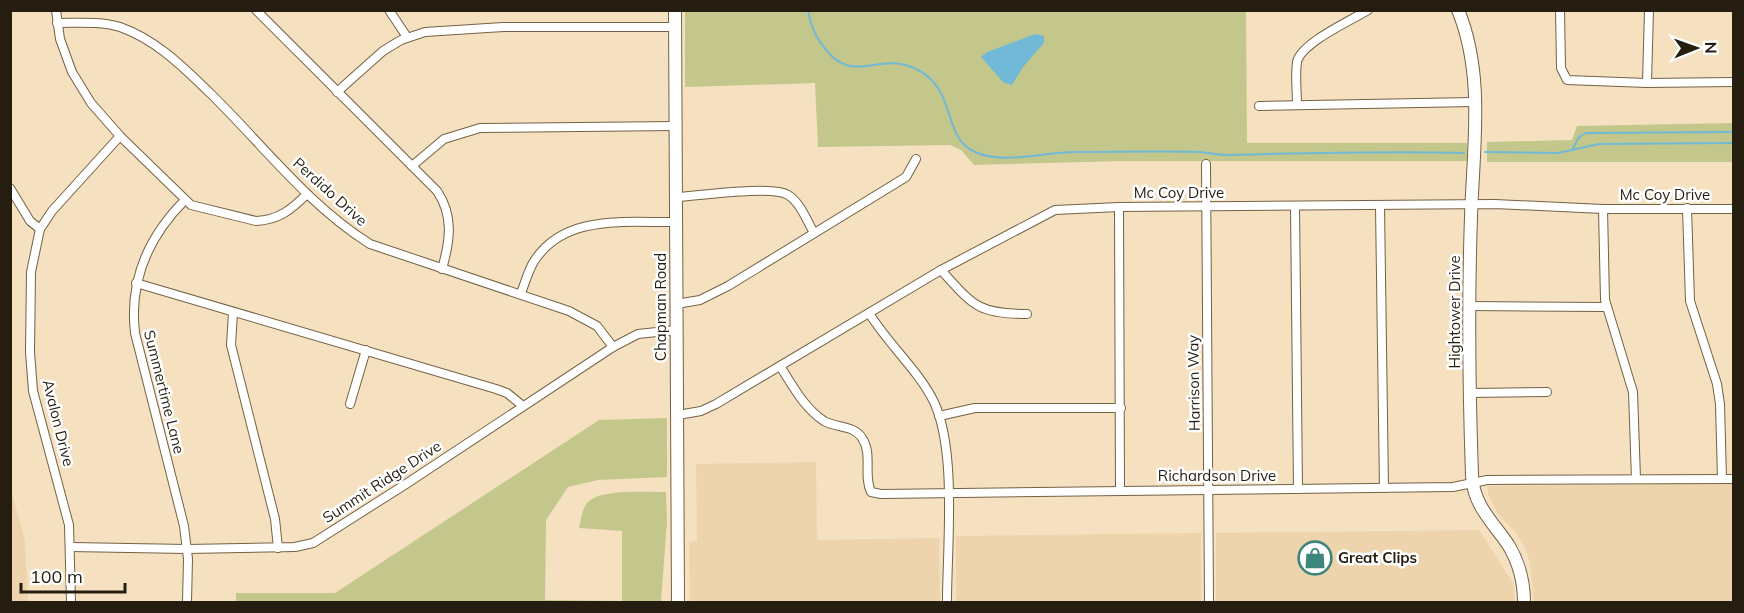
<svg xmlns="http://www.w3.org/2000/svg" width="1744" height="613" font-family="Mulish,sans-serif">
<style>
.built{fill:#edd4ac}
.green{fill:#c3c78b}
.water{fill:#71b9d6}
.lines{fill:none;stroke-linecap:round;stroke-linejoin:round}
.stream{stroke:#71b9d6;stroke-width:2}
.street-casing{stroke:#746245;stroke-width:10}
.secondary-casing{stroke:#746245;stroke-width:14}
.street{stroke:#fff;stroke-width:8}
.secondary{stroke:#fff;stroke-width:12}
.labels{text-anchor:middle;stroke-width:5;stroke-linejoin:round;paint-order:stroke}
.street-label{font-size:15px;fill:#241d10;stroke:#fff}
.poi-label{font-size:15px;font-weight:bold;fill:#241d10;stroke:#fff;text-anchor:start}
</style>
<rect width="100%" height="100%" fill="#f5e0bf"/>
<g class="built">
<path d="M 816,462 L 817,540 L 939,538 L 940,602 L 690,602 L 689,542 L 697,541 L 696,464 Z"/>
<path d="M 1733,483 L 1733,602 L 1534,602 L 1530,563 L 1525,547 L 1515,532 L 1498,514 L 1488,494 L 1488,486 Z"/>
<path d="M 10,487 L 25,540 L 28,602 L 11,602 Z"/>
<path d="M 1479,530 L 1513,583 L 1515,602 L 1216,602 L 1216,533 Z"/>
<path d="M 1201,533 L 1201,602 L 956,602 L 956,536 Z"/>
</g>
<g class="green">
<path d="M 685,11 L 1246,11 L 1247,143 L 1467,143 L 1467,161 L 1123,161 L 974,165 L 961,150 L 950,145 L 818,147 L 815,83 L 685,87 Z"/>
<path d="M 1733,123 L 1733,162 L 1487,162 L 1487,142 L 1572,140 L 1577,126 Z"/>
<path d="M 667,418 L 667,477 L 598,480 L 568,487 L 546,520 L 545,600 L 622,601 L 622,531 L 579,528 C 581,520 582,507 589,501 C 602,489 648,492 666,492 L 667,521 L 661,602 L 236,602 L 236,593 L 335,593 L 599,420 Z"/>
</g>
<path class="water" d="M 1035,34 L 1044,36 L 1044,43 L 1023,67 L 1012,85 L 1003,82 L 981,57 L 987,52 Z"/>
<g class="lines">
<g class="stream">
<path d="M 808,10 C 811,27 816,38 827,51 C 855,84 879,52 914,68 C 959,88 940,136 975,152 C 1005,165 1044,152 1074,152 C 1117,152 1159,151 1201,152 C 1210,153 1219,155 1229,155 C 1307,153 1386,151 1464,153"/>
<path d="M 1572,150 L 1579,137 L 1586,133 L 1734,132"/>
<path d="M 1485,152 L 1558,153 L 1599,144 L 1734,143"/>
</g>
<defs>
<g id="street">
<path d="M 56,10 L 60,39 L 72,72 L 91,103 L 120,136 L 191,205 L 256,221 C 279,220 292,209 307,194"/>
<path d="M 256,10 L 437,191 C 454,216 450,241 442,269"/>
<path d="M 389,10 L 407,37"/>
<path d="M 1560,10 L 1561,68 L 1567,80 L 1647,83 L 1734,82"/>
<path d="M 57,23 C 77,23 101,21 120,27 C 157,40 184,68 211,94 C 263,145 308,205 370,244 L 569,311 L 597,326 L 613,347"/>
<path d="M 1647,83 L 1649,10"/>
<path d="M 337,92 L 383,51 L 401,40 L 425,32 L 503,27 L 675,27"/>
<path d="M 1297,105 C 1297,91 1295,76 1297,62 C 1301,43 1350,21 1368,10"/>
<path d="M 1259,106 L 1474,102"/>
<path d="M 1206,164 L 1209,602"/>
<path d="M 412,166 L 444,139 L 480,128 L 676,126"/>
<path d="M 10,188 L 30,221 L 40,229"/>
<path d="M 676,197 C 698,196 771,185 788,195 C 800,202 807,221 814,233"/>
<path d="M 185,200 C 148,237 129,281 135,333 L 184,526 L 188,559 L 187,602"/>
<path d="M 1295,206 L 1298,489"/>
<path d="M 1380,206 L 1384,488"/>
<path d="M 1119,207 L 1120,491"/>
<path d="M 1687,208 L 1690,301 L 1717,384 L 1720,404 L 1722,479"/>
<path d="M 1603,209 L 1605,300 L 1633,392 L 1636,479"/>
<path d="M 941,270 C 973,305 977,314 1027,314"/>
<path d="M 136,283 L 496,389 L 507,393 L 523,406"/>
<path d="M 521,293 C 525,283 528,272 533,263 C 563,213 627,223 676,222"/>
<path d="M 676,304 L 700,300 L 728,286 L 906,177 L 916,159"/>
<path d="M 1470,306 L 1606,307"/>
<path d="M 233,313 L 231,345 L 275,519 L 278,548"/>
<path d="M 869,313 C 888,344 919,371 934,402 C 957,451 947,547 947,602"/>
<path d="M 780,366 C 793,386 804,408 824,421 C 836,428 854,425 862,438 C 873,454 863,475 871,492 L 881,494 L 1453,487 L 1487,480 L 1734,479"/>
<path d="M 1470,393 L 1547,392"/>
<path d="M 350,404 L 366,350"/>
<path d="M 678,415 L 701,411 L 716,404 L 941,270 L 1055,210 L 1119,207 L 1495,204 L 1603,209 L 1734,209"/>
<path d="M 939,416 L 975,408 L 1121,408"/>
<path d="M 71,547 L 187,549 L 295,547 L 313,543 L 406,484 L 613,347 L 638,334 L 676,330"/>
<path d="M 71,602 L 69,525 L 33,391 L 30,352 L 31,272 L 40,229 L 52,211 L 120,136"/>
</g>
<g id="secondary">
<path d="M 675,10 L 678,602"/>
<path d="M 1458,10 C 1485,75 1473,149 1471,217 C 1468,303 1469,389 1472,475 C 1473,506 1494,523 1509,546 C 1519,563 1524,583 1524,602"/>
</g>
</defs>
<use href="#street" class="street-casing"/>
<use href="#secondary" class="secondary-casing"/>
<use href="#street" class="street"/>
<use href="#secondary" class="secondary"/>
</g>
<defs>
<symbol id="shop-ring" viewBox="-11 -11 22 22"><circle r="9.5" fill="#fff" stroke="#3e857d" stroke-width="1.5"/><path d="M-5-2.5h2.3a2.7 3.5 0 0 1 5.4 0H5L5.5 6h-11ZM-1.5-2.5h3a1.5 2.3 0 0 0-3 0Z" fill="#3e857d"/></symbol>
</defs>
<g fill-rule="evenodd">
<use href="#shop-ring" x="1296" y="539" width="38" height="38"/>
</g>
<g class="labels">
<g class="street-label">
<text transform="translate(330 192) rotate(42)" y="5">Perdido Drive</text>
<text x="1179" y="198">Mc Coy Drive</text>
<text x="1665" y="200">Mc Coy Drive</text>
<text transform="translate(661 307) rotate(-90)" y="5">Chapman Road</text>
<text transform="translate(1455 312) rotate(-90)" y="5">Hightower Drive</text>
<text transform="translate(1194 383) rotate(-91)" y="5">Harrison Way</text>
<text transform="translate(164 392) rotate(76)" y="5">Summertime Lane</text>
<text transform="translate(58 423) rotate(76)" y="5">Avalon Drive</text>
<text x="1217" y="481">Richardson Drive</text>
<text transform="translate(382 482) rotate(-33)" y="5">Summit Ridge Drive</text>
</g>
<g class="poi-label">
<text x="1338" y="563">Great Clips</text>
</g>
</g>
<rect width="1744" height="613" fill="none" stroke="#241d10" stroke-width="24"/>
<g transform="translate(1696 48) rotate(89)" stroke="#ffffff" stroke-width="4.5" paint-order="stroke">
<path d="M0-4.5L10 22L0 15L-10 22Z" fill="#241d10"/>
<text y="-9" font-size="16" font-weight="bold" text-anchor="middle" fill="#241d10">N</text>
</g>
<path d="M21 583v9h104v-9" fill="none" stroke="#241d10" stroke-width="3"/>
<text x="30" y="583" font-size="18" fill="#241d10" stroke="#ffffff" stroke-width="4.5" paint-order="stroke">100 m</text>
</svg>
